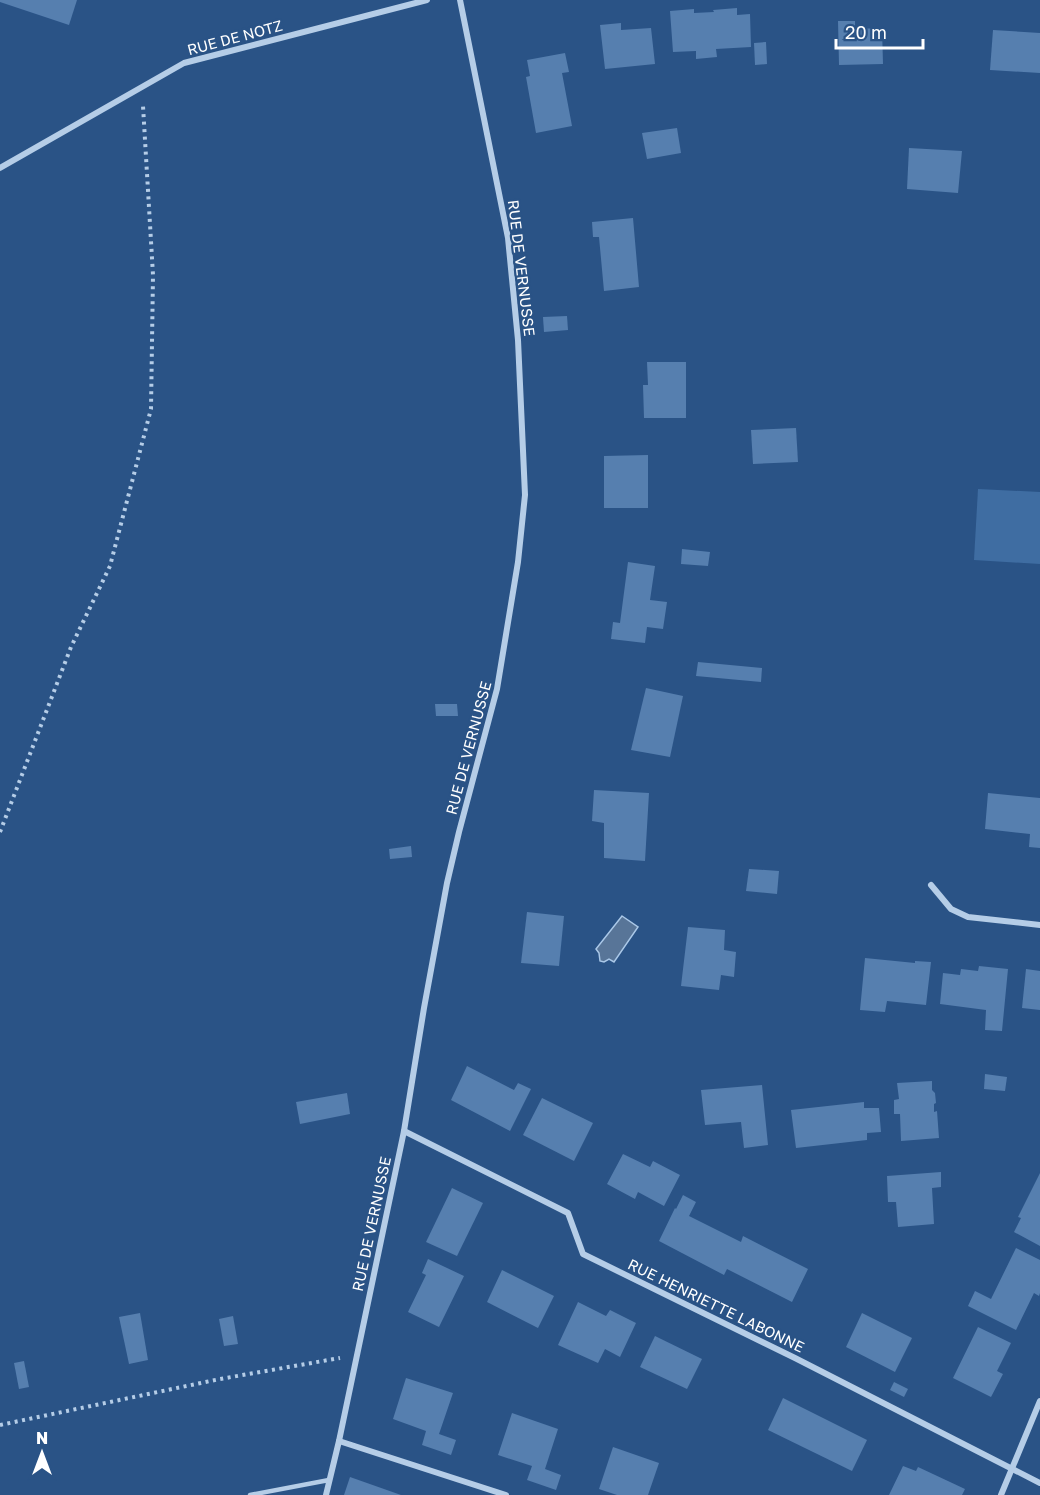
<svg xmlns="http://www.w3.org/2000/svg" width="1040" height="1495" font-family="'Golos Text',sans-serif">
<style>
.green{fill:#3f6da2}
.water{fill:#587598;stroke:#aac8e8;stroke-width:1.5}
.building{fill:#567faf}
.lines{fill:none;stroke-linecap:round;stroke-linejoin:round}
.path{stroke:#b5cde7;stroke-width:4;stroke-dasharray:3 4.5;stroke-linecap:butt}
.lane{stroke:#b5cde7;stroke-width:4.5}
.street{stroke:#b5cde7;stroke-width:6}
.labels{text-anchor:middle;stroke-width:4.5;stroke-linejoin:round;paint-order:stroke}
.street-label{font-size:15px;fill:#fff;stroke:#2a5386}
</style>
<rect width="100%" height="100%" fill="#2a5386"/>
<path class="green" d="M 978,489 L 1040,492 L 1040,564 L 974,560 Z"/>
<path class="water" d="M 622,916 L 638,927 L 614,962 L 609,959 L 604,962 L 600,961 L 599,953 L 596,949 Z"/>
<g class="building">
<path d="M 0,0 L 77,0 L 69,25 L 0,2 Z"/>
<path d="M 737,8 L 737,15 L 750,14 L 751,47 L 716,49 L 717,57 L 696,59 L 696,51 L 673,52 L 670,11 L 694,9 L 694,13 L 714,12 L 713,10 Z"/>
<path d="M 838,21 L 855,21 L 855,29 L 882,28 L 883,64 L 839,65 Z"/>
<path d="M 621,23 L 621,30 L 651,28 L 655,64 L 605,69 L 600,25 Z"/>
<path d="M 993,30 L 1040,33 L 1040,73 L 990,70 Z"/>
<path d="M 766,42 L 767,64 L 755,65 L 754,43 Z"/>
<path d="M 565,53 L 569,72 L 562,73 L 572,126 L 536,133 L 526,77 L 530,76 L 527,60 Z"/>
<path d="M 677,128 L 681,153 L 647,159 L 642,133 Z"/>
<path d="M 909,148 L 962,151 L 958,193 L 907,189 Z"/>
<path d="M 633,218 L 639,287 L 604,291 L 599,237 L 593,237 L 592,222 Z"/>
<path d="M 567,316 L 568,330 L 544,332 L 543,317 Z"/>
<path d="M 647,362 L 686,362 L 686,418 L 644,418 L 643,385 L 648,385 Z"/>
<path d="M 796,428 L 798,462 L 753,464 L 751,430 Z"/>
<path d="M 648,455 L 648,508 L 604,508 L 604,456 Z"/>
<path d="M 682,549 L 710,552 L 708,566 L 681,564 Z"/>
<path d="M 628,562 L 655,566 L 650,600 L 667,602 L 663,629 L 647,627 L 645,643 L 611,639 L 613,622 L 620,623 Z"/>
<path d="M 698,662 L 762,668 L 761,682 L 696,676 Z"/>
<path d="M 646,688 L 683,696 L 670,757 L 631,750 Z"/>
<path d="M 435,704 L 457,704 L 458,716 L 436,716 Z"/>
<path d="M 594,790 L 649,793 L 645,861 L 604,858 L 604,823 L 592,821 Z"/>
<path d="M 988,793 L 1040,798 L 1040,848 L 1029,847 L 1030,834 L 985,829 Z"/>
<path d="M 411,846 L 412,857 L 390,859 L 389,849 Z"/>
<path d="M 749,869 L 779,871 L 777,894 L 746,891 Z"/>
<path d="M 527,912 L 564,916 L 559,966 L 521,963 Z"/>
<path d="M 688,927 L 725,930 L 724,950 L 736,952 L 734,977 L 721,975 L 719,990 L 681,986 Z"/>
<path d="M 865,958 L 915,963 L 915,961 L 931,962 L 926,1005 L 887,1001 L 885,1012 L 860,1010 Z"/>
<path d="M 979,966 L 1008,969 L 1002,1031 L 985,1030 L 986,1010 L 940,1004 L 943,973 L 960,975 L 961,969 L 978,971 Z"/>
<path d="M 1026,969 L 1040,971 L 1040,1010 L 1022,1008 Z"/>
<path d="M 467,1066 L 514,1090 L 518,1083 L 531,1089 L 510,1131 L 451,1100 Z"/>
<path d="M 985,1074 L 1007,1077 L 1005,1091 L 984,1089 Z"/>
<path d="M 932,1081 L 932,1090 L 935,1093 L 936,1103 L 934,1104 L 934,1112 L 937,1111 L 939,1138 L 901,1141 L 900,1114 L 894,1114 L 894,1100 L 899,1099 L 897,1083 Z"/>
<path d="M 762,1085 L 768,1145 L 744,1148 L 741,1122 L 705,1125 L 701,1090 Z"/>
<path d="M 347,1093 L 350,1114 L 300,1124 L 296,1102 Z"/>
<path d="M 542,1098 L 593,1123 L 574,1161 L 523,1135 Z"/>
<path d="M 864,1102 L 864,1108 L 879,1108 L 881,1132 L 867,1133 L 867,1140 L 796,1148 L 791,1110 Z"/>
<path d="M 623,1154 L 650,1167 L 653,1161 L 680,1175 L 664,1206 L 638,1192 L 635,1199 L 607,1184 Z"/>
<path d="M 941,1172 L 941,1187 L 932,1188 L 934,1224 L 898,1227 L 896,1202 L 888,1202 L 887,1176 Z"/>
<path d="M 1040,1173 L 1040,1246 L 1014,1232 L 1021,1218 L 1018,1217 Z"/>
<path d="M 452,1188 L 483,1203 L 457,1256 L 426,1242 Z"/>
<path d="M 683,1195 L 696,1202 L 689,1216 L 741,1242 L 743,1236 L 808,1269 L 792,1302 L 727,1269 L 724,1275 L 659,1241 L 675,1208 L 676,1209 Z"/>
<path d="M 1016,1248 L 1040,1260 L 1040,1293 L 1039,1296 L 1034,1293 L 1016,1330 L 968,1306 L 975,1291 L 991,1299 Z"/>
<path d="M 428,1259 L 464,1276 L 439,1327 L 408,1312 L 426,1275 L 422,1273 Z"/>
<path d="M 502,1270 L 554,1296 L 538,1328 L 487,1302 Z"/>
<path d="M 578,1302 L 606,1316 L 610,1310 L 636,1323 L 620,1357 L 605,1349 L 598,1363 L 558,1345 Z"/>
<path d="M 140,1313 L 148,1360 L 129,1364 L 119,1317 Z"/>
<path d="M 862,1313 L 912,1338 L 895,1372 L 846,1347 Z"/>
<path d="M 233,1316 L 238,1344 L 224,1346 L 219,1319 Z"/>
<path d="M 978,1327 L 1011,1343 L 997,1371 L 1003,1374 L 991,1397 L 953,1378 Z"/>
<path d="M 655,1336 L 702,1359 L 687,1389 L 640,1367 Z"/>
<path d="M 24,1361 L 29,1387 L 19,1389 L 14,1363 Z"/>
<path d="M 406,1378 L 453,1393 L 439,1434 L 456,1440 L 451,1455 L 422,1445 L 426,1431 L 393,1419 Z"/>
<path d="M 894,1382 L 908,1389 L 904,1397 L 890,1390 Z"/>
<path d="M 783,1398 L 867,1440 L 852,1471 L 768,1430 Z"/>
<path d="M 512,1413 L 558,1429 L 545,1469 L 561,1475 L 556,1490 L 527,1480 L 532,1466 L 498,1455 Z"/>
<path d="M 613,1447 L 659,1463 L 648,1495 L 617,1495 L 599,1489 Z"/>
<path d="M 903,1466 L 916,1471 L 918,1467 L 965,1489 L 962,1495 L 889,1495 Z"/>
<path d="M 350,1477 L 401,1495 L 344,1495 Z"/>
</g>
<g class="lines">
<g class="path">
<path d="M 0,832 L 71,647 L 110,566 L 151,409 L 153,275 L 143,106"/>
<path d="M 0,1425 L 220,1379 L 340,1358"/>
</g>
<path class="lane" d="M 250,1495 L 329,1480"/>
<g class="street">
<path d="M 0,168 L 184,63 L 427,0"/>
<path d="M 931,885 L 951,909 L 968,917 L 1040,925"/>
<path d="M 404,1131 L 568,1213 L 583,1254 L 795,1358 L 1040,1483"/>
<path d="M 339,1441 L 506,1495"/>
<path d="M 326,1495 L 339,1441 L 404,1131 L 424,1008 L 447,883 L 459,832 L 497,689 L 518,562 L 525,495 L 518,340 L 508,238 L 460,0"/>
<path d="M 1001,1495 L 1040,1401"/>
</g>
</g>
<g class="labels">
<g class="street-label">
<text transform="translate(235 38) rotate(-15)" y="5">RUE DE NOTZ</text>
<text transform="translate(521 268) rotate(83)" y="5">RUE DE VERNUSSE</text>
<text transform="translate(469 748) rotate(-75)" y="5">RUE DE VERNUSSE</text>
<text transform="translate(372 1224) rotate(-78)" y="5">RUE DE VERNUSSE</text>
<text transform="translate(716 1306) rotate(26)" y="5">RUE HENRIETTE LABONNE</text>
</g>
</g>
<g transform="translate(42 1453)" stroke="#2a5386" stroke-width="4.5" paint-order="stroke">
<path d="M0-4.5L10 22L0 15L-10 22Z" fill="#ffffff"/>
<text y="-9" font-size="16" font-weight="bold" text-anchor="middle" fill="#ffffff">N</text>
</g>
<path d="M836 39v9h87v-9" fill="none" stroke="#ffffff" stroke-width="3"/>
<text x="845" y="39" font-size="18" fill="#ffffff" stroke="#2a5386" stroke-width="4.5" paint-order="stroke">20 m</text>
</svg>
